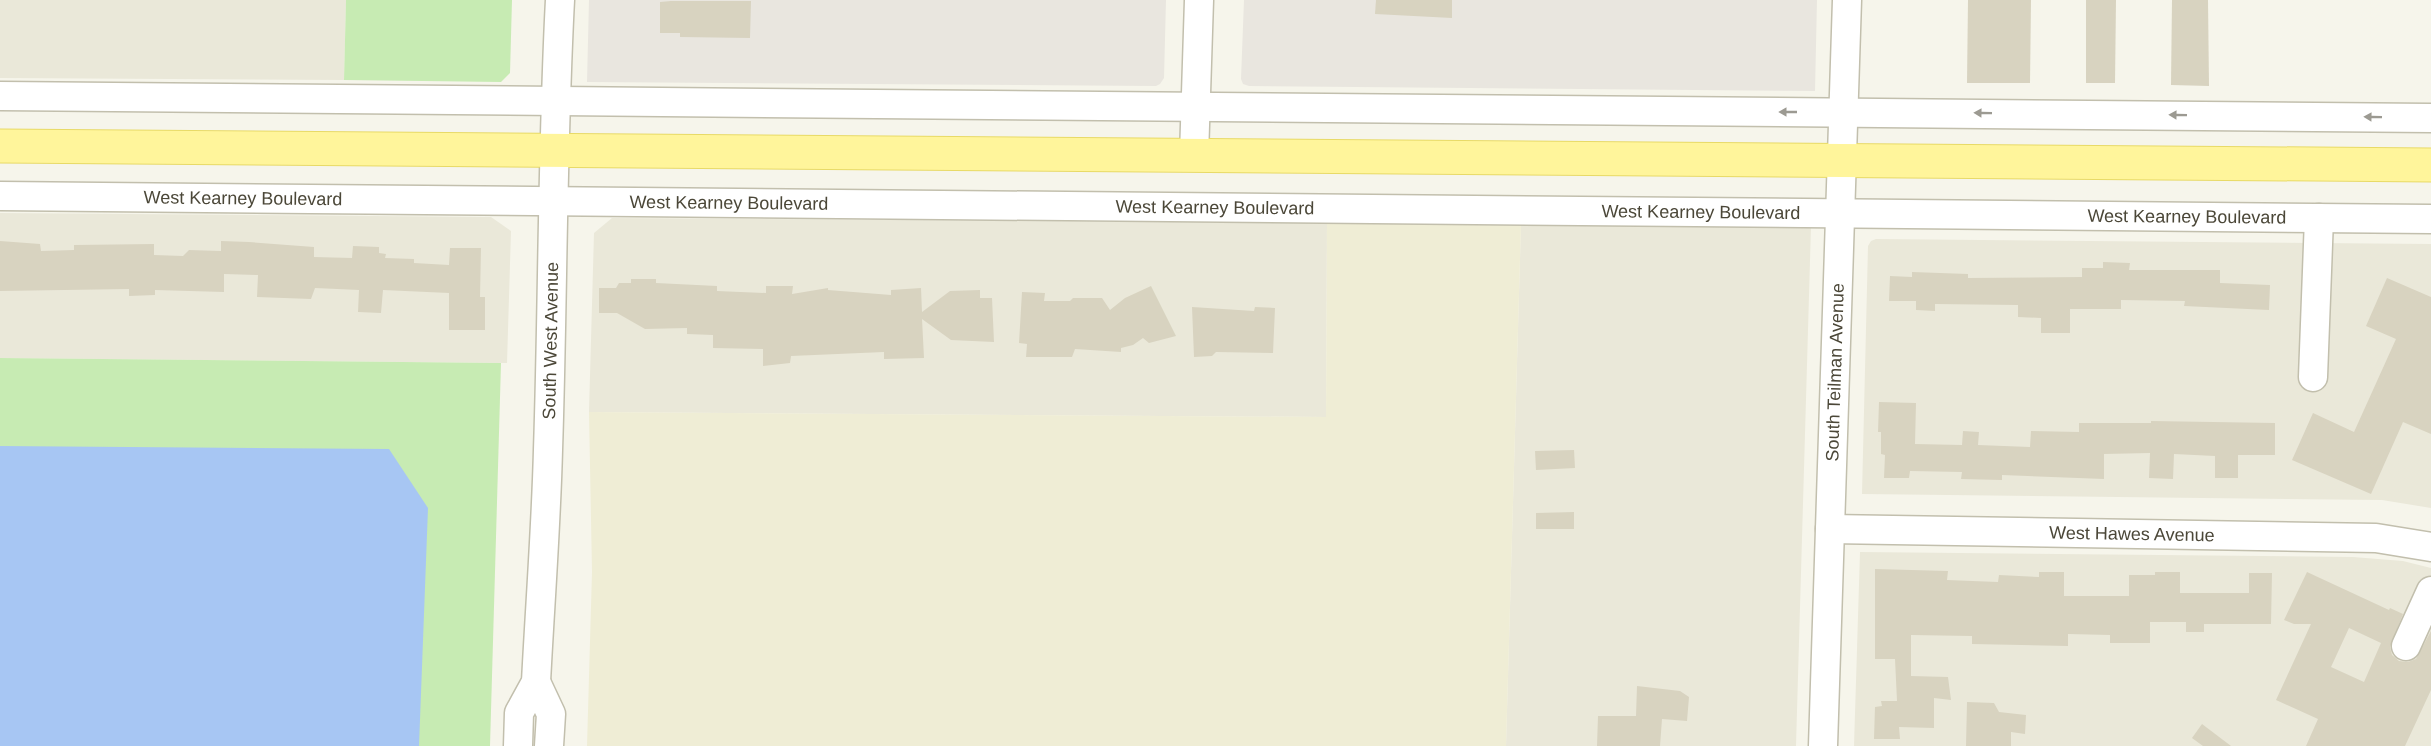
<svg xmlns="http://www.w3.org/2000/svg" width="2431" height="746" font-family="Helvetica,sans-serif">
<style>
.residential{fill:#eae8d9}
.industrial{fill:#e9e6df}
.education{fill:#efedd5}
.green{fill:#c7ebb3}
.water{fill:#a7c6f3}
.building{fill:#d8d3c0;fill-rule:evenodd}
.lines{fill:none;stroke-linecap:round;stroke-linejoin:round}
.minor-casing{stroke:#c2bfad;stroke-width:31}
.major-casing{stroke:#e8da67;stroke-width:35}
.minor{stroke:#fff;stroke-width:28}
.major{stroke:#fff59b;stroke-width:33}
.oneway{fill:#9c9a92}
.labels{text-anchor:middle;stroke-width:4.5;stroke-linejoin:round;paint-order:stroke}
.street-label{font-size:18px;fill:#4b4738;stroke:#fff}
</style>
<rect width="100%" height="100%" fill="#f6f5eb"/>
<g class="residential">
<path d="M 0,0 L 346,0 L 344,80 L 0,78 Z"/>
<path d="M 0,213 L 491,217 L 511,231 L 507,363 L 0,358 Z"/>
<path d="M 612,218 L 1327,223 L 1326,417 L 589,412 L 594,233 Z"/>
<path d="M 1521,224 L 1811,226 L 1796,746 L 1506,746 Z"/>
<path d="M 1876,239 L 2431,244 L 2431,508 L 2382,500 L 1862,494 L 1868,246 L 1871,241 Z"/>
<path d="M 1860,552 L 2353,557 L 2403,561 L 2431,568 L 2431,746 L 1854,746 Z"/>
</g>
<g class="industrial">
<path d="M 589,0 L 1166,0 L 1164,78 L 1160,84 L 1156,86 L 587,82 Z"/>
<path d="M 1244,0 L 1817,0 L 1815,91 L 1249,86 L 1243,84 L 1241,79 Z"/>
</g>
<path class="education" d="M 1327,223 L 1521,224 L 1506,746 L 587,746 L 592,572 L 589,412 L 1326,417 Z"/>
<g class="green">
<path d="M 346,0 L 512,0 L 510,73 L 501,82 L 344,80 Z"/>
<path d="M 0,358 L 501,363 L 490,746 L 0,746 Z"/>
</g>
<path class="water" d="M 0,446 L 389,449 L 428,508 L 419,746 L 0,746 Z"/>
<g class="building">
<path d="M 1376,0 L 1452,0 L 1452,18 L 1375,14 Z"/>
<path d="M 1968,0 L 2031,0 L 2030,83 L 1967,83 Z"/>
<path d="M 2086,0 L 2116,0 L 2115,83 L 2086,83 Z"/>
<path d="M 2172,0 L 2208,0 L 2209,86 L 2171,85 Z"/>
<path d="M 671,1 L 751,1 L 750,38 L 680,37 L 680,33 L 660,33 L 660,2 Z"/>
<path d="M 0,241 L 40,244 L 41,251 L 74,250 L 74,245 L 154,244 L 154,255 L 183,256 L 189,250 L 221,251 L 221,241 L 249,242 L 314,247 L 314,257 L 352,258 L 353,246 L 379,247 L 379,253 L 386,254 L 385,258 L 414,259 L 414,263 L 449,265 L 450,248 L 481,248 L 480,297 L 485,297 L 485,330 L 449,330 L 449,293 L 383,290 L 381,313 L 358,312 L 359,290 L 315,288 L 311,299 L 257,297 L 258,275 L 224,274 L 224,292 L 155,290 L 155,295 L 129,296 L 129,289 L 0,291 Z"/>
<path d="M 2103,262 L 2130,263 L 2129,270 L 2220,270 L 2220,283 L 2270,285 L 2269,310 L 2184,306 L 2185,301 L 2121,300 L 2121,309 L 2070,309 L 2070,333 L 2041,333 L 2041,318 L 2018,317 L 2018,305 L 1935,304 L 1935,311 L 1916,310 L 1916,301 L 1889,301 L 1890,276 L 1912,277 L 1912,272 L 1968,274 L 1968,278 L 2082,277 L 2082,268 L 2103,268 Z"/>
<path d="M 2387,278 L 2431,297 L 2431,434 L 2403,422 L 2371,494 L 2292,460 L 2313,413 L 2354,432 L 2396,339 L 2366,326 Z"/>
<path d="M 631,279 L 656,279 L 656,283 L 717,286 L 717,291 L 766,293 L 766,286 L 793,286 L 792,294 L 828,288 L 828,290 L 891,295 L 891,290 L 921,288 L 922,312 L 950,291 L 980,290 L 980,298 L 992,298 L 994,342 L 951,340 L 922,319 L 924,358 L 884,359 L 884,352 L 791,356 L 790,363 L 763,366 L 763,349 L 713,348 L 713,335 L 687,334 L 687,328 L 645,329 L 617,313 L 599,313 L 599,288 L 616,288 L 619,283 L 631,283 Z"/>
<path d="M 1151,286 L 1176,336 L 1149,343 L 1143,338 L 1133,345 L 1121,348 L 1121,352 L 1075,349 L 1072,357 L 1026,357 L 1027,344 L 1019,343 L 1022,292 L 1045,293 L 1044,301 L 1070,301 L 1073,298 L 1102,298 L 1110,310 L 1125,298 Z"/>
<path d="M 1192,307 L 1254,311 L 1255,307 L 1275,308 L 1273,353 L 1216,352 L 1212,356 L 1194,357 Z"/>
<path d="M 1879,402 L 1916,403 L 1915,444 L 1962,445 L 1963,431 L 1979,432 L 1978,445 L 2030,447 L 2031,431 L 2079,432 L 2079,423 L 2151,423 L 2151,421 L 2275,423 L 2275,455 L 2238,455 L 2238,478 L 2215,478 L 2215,456 L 2174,454 L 2173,479 L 2149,478 L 2150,453 L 2104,454 L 2104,479 L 2002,475 L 2002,480 L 1961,479 L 1962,472 L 1910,471 L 1909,478 L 1884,478 L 1885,455 L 1881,454 L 1881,432 L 1878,432 Z"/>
<path d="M 1574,450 L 1575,468 L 1536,470 L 1535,451 Z"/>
<path d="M 1574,512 L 1574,529 L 1536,529 L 1536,513 Z"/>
<path d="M 1875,569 L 1948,571 L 1947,580 L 1998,582 L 1999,575 L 2039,577 L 2039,572 L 2064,572 L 2064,596 L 2129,596 L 2129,575 L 2155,575 L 2155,572 L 2180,572 L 2180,593 L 2249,593 L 2249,573 L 2272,573 L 2271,624 L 2204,624 L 2204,632 L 2186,632 L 2186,622 L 2150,622 L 2150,643 L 2110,643 L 2110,635 L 2068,634 L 2068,646 L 1972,644 L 1972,636 L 1911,635 L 1911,676 L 1948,677 L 1951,700 L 1934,698 L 1934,728 L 1899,727 L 1900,739 L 1874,739 L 1875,707 L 1882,706 L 1881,701 L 1897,701 L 1895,659 L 1875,659 Z"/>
<path d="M 2307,572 L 2389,610 L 2390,608 L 2403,614 L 2390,647 L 2392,655 L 2399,661 L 2408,662 L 2416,659 L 2431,631 L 2431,690 L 2405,746 L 2306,746 L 2318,719 L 2276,700 L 2311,624 L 2294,624 L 2284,620 ZM 2349,628 L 2381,643 L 2364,682 L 2331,667 Z"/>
<path d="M 1637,686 L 1680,691 L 1689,697 L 1687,721 L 1662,719 L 1660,746 L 1597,746 L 1598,716 L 1636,716 Z"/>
<path d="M 1967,702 L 1994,703 L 1999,712 L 2026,715 L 2025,734 L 2011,732 L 2011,746 L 1966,746 Z"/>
<path d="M 2202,724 L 2231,746 L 2203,746 L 2192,738 Z"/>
</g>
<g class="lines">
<defs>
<g id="minor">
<path d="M 0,96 L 2431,118"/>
<path d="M 1194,156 L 1199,0"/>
<path id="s1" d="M 0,196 L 2431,219"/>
<path d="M 2313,377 L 2319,218"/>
<path id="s2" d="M 1830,529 L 2376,538 L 2431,547"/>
<path d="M 2406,646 L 2431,591"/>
<path d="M 536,682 L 551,714 L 549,746"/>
<path id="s3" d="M 518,746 L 519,713 L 536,682 C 540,605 546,528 548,450 C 553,300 552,150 560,0"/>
<path id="s4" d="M 1823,746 L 1847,0"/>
</g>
<path id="major" d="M 0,146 L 2431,165"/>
</defs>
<use href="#minor" class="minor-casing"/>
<use href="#major" class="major-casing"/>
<use href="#minor" class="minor"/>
<use href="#major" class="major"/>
</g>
<defs><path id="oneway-solid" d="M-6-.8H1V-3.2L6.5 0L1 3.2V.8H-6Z" transform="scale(1.5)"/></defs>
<g class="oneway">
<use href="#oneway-solid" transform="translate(1788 112) rotate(-180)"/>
<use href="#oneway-solid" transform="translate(1983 113) rotate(-179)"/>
<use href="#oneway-solid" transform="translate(2178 115) rotate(-179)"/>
<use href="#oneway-solid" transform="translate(2373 117) rotate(-179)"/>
</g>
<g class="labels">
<g class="street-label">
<text dy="6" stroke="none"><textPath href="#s1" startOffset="243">West Kearney Boulevard</textPath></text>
<text dy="6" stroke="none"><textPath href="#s1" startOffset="729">West Kearney Boulevard</textPath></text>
<text dy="6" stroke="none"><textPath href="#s1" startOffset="1215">West Kearney Boulevard</textPath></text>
<text dy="6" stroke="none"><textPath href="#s1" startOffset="1701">West Kearney Boulevard</textPath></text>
<text dy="6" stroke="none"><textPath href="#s1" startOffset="2187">West Kearney Boulevard</textPath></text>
<text dy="6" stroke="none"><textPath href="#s3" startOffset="410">South West Avenue</textPath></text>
<text dy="6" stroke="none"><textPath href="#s4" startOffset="374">South Teilman Avenue</textPath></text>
<text dy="6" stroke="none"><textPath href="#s2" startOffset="302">West Hawes Avenue</textPath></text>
</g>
</g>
</svg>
